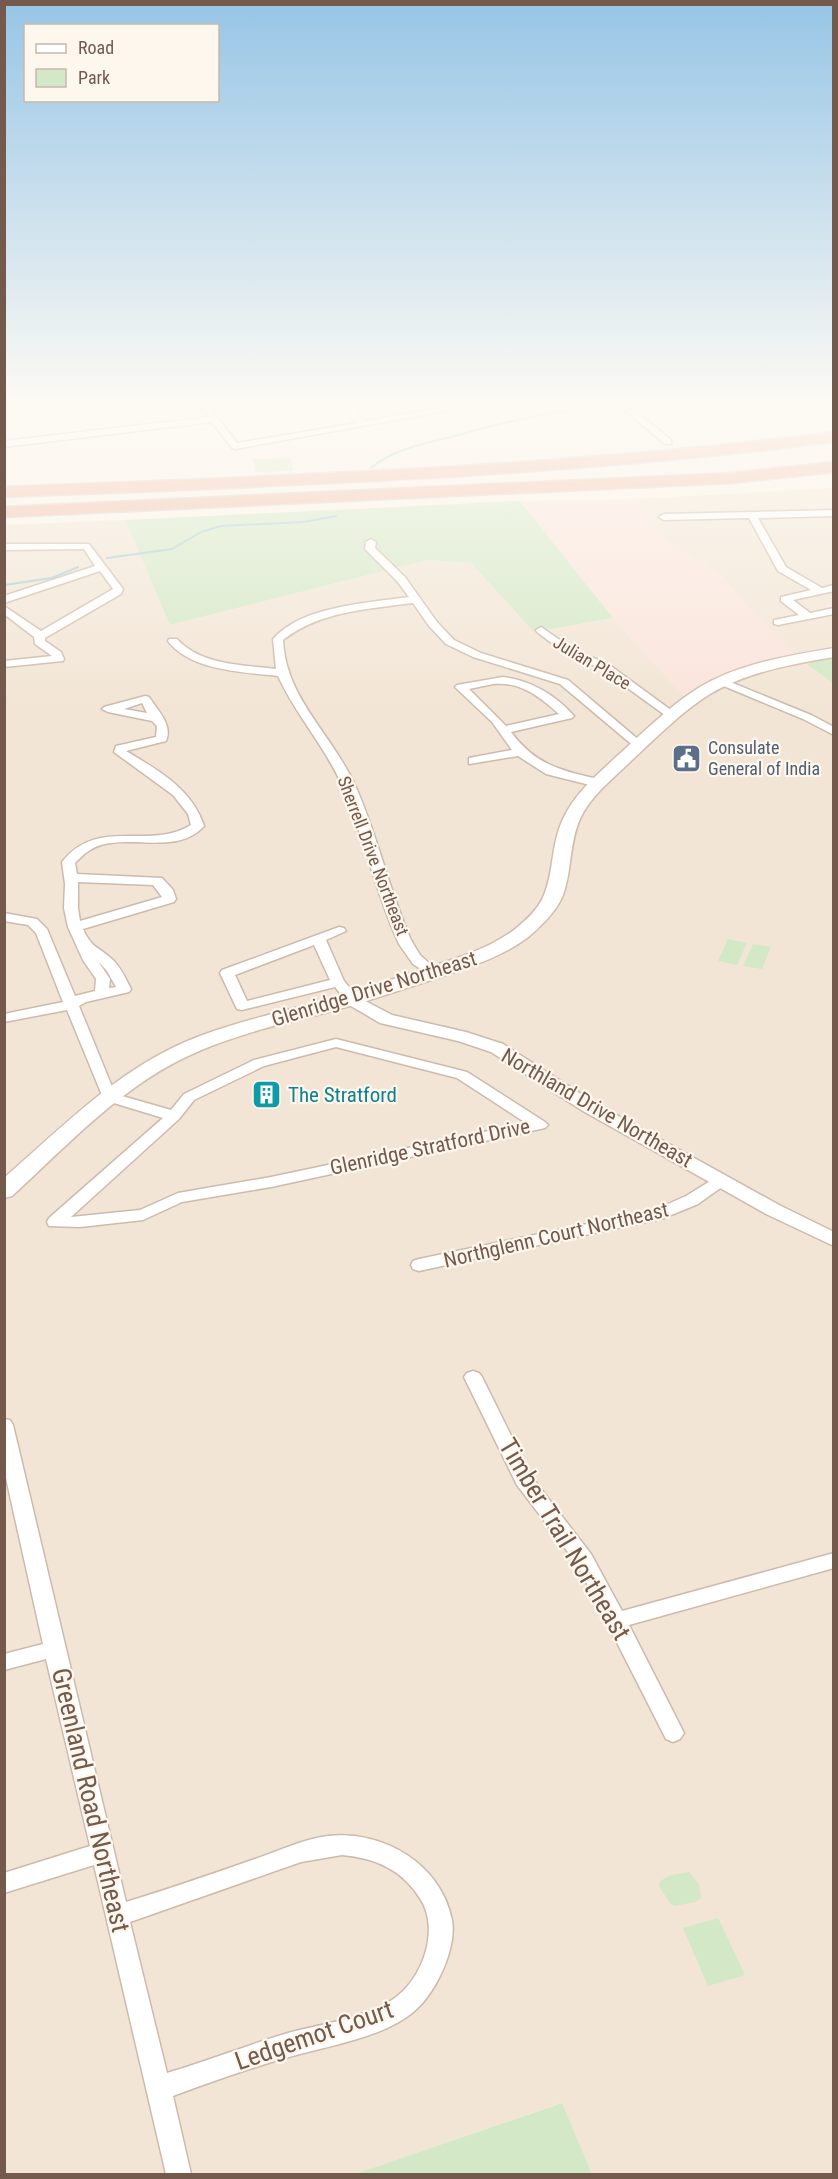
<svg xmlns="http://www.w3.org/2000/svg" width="838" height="2179" font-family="'Roboto Condensed',sans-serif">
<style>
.residential{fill:#f2e5d5}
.commercial{fill:#fae4db}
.green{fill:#d3e8c6}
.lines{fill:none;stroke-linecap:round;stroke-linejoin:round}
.stream{stroke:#a3cdd4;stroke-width:2}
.minor-casing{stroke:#ccbbad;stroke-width:3}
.tertiary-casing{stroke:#ccbbad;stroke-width:3}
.secondary-casing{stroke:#d0bdae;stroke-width:3}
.motorway-casing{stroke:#d8d1cd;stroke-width:3}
.minor{fill:#fff;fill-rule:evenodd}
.tertiary{fill:#fff;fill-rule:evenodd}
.secondary{fill:#fff;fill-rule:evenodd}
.motorway{fill:#f1b6a2;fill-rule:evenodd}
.labels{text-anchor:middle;stroke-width:4.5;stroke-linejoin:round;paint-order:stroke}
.far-street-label{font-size:18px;fill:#735a4d;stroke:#fef7ed}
.far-service-label{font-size:18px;fill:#4e5e75;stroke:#fef7ed;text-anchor:start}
.street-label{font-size:21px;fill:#735a4d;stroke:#fef7ed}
.culture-label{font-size:21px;fill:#0d838f;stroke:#fef7ed;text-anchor:start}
.near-street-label{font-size:26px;fill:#735a4d;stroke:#fef7ed}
</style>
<rect width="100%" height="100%" fill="#fbf3e7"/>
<path class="residential" d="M 833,488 L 833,655 L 800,659 L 834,683 L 833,2174 L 592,2174 L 561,2103 L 355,2174 L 5,2174 L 4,525 L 125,520 L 170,625 L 427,560 L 471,563 L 534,632 L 613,618 L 686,698 L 742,600 L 721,575 L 665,538 L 655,528 L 638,499 Z"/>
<path class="commercial" d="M 638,499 L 655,528 L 665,538 L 721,575 L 742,600 L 800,659 L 686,698 L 613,618 L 520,501 Z"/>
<g class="green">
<path d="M 291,458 L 293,471 L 255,472 L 253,459 Z"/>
<path d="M 520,501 L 613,618 L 534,632 L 471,563 L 427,560 L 170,625 L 125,520 Z"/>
<path d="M 833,655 L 833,683 L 800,659 Z"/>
<path d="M 728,939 L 747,943 L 737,965 L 718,961 Z"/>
<path d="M 753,944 L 771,947 L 762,969 L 743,966 Z"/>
<path d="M 689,1872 L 699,1884 L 701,1898 L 695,1902 L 675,1906 L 670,1903 L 659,1886 L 660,1881 L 671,1875 Z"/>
<path d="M 718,1918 L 745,1975 L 708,1986 L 683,1928 Z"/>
<path d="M 562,2103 L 592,2174 L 355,2174 Z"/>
</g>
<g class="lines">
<g class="stream">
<path d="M 629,403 L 646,401"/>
<path d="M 371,468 C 394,449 423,444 451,437 C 508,421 554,411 613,405"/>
<path d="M 107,558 L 172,549 L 201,532 L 221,526 L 303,522 L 336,516"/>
<path d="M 4,585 L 52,578 L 78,567"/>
</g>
<defs>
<g id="minor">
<path d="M 197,401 L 205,401 L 237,443 L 357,423 L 338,401 L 347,401 L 365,421 L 483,401 L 502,401 L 235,449 L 232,448 L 212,422 L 4,447 L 4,441 L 209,417 Z"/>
<path d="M 614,401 L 623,401 L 671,440 L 671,444 L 665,444 Z"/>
<path d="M 834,510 L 834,516 L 758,518 L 786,567 L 822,588 L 834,585 L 834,591 L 793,600 L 810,613 L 834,608 L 834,614 L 778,625 L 774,624 L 774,620 L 799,615 L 781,601 L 781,597 L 811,590 L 778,571 L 749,518 L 664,520 L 659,517 L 664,514 Z"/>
<path d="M 371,539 L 376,542 L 375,548 L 405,577 L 437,622 L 454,640 L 481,653 L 568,680 L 646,746 L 644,748 L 636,748 L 560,684 L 473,657 L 446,644 L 429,626 L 413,603 C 368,609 320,611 283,640 C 285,696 330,733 353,781 C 377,832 388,888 411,940 L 420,955 L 440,973 L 433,977 L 413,964 L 399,944 C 375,892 364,835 341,783 C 324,745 295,714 278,676 C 243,672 191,671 168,641 L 169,639 L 177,639 C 200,665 243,665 276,669 L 273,639 C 302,606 367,603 409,597 L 397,581 L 365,549 L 366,542 Z"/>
<path d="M 4,544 L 89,544 L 123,589 L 121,594 L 45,638 L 45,641 L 61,652 L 64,659 L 63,661 L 4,667 L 4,661 L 52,656 L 35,644 L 34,637 L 4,614 L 4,606 L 41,631 L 113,589 L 100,571 L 4,603 L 4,596 L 95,566 L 84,549 L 4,550 Z"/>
<path d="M 541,627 L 574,650 L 608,664 L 679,716 L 677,718 L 669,718 L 600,668 L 566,654 L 537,632 L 536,630 Z"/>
<path d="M 503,677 C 530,680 556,695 574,716 L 572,718 L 511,732 C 536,766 563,771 602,780 L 602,786 L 598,787 L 546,774 L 518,756 L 469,764 L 469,758 L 512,750 L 492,722 L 455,687 L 457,685 ZM 493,684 C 520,681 540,697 559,714 L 506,726 L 469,689 Z"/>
<path d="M 723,679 L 811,715 L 834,727 L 834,735 L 803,719 L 719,684 L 719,680 Z"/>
<path d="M 145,696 L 149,697 C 158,711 173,725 166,741 L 126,751 C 158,770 192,789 204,826 C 178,855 134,835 101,845 C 90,848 83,855 75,863 L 77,874 L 162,878 L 173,890 L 176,899 L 174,902 L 83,929 C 92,949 98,946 113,960 C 121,968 126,979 131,989 L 129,992 L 86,1002 L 79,1006 L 115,1094 L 171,1110 L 184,1094 L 254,1060 L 336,1039 L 467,1072 L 545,1122 L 548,1125 L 545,1128 L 271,1187 L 182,1202 L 143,1220 L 80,1227 L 49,1226 L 47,1222 L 49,1218 L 163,1118 L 104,1100 L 67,1010 L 4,1022 L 4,1014 L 63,1002 L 36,933 L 28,925 L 4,921 L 4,913 L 37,919 L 47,929 L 75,996 L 95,991 L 96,979 L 83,960 L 68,927 L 64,908 L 65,884 L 62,862 C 98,816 149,851 191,825 L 188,814 L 173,795 L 114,752 L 116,746 L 156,737 L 157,726 L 152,721 L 108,712 L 102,709 L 104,707 ZM 142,703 L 147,713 L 124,709 ZM 78,882 L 153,885 L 162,897 L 80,921 L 78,908 ZM 98,961 L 107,971 L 116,987 L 109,988 L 110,979 ZM 336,1047 L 457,1078 L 526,1123 L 271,1177 L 178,1193 L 140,1210 L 71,1217 L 179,1119 L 194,1100 L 264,1066 Z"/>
<path d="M 339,927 L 344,928 L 346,931 L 326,940 L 344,981 L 359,999 L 357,1002 L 347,1002 L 335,987 L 242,1010 L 237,1009 L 220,973 L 222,970 ZM 314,945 L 330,980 L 247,1001 L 235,975 Z"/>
<path d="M 720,1175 L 726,1176 L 728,1180 L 726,1184 L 698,1204 L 664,1218 L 419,1271 L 413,1269 L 411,1265 L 413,1261 L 419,1259 L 654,1210 L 686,1196 Z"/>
<path d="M 473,1371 L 479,1373 L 482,1377 L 531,1476 L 591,1554 L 622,1611 L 834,1553 L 834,1568 L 629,1625 L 684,1733 L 680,1739 L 673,1742 L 666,1739 L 577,1564 L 517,1485 L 464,1377 L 467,1373 Z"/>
<path d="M 4,1419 L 10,1420 L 13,1425 L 126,1902 C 169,1889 212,1874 255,1859 C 279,1851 303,1839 328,1836 C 383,1830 441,1864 452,1920 C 457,1949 435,1995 412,2013 C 381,2038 327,2046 289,2057 C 249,2068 211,2082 173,2096 L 191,2174 L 166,2174 L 94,1865 L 4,1893 L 4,1873 L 90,1846 L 46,1659 L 4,1670 L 4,1654 L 43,1644 L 4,1469 ZM 342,1855 C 376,1858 403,1870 421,1900 C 440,1931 422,1981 392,2000 C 361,2019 322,2024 288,2033 C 247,2045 208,2061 167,2073 L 130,1922 L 301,1862 Z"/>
</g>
<path id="tertiary" d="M 352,994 L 392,1015 L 466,1032 L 503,1044 L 595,1103 L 779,1205 L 834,1232 L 834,1246 L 766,1214 L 583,1111 L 491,1052 L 458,1041 L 380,1023 L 346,1003 L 344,999 L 346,995 Z"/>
<path id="secondary" d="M 834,648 L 834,657 C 792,664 747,672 710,694 C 681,712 656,738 631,761 C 613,779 591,795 580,819 C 569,843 572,871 563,895 C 557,911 540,927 527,938 C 500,958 468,967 437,978 C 401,990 365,1002 328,1012 C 285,1023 241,1033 199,1051 C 125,1082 70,1143 12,1196 L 4,1198 L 4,1178 C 66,1124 122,1065 200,1036 C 237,1022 276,1013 315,1003 C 352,993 388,981 424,969 C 455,959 487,950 514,930 C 525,921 539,909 544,895 C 554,872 551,844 563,819 C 575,793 596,776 616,757 C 643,733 669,706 700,687 C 740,663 788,656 834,648 Z"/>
<g id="motorway">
<path d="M 834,432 L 834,442 C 558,477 282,486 4,497 L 4,487 C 282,476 558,467 834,432 Z"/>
<path d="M 834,462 L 834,472 L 732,483 L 4,517 L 4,507 L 732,473 Z"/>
</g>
</defs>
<use href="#minor" class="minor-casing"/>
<use href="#tertiary" class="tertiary-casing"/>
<use href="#secondary" class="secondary-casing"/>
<use href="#motorway" class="motorway-casing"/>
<use href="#minor" class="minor"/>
<use href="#tertiary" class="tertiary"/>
<use href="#secondary" class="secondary"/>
<use href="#motorway" class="motorway"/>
</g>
<linearGradient id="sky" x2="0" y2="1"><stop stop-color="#96c5e6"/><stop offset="0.57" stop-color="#fdfaf4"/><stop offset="1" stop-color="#fdfaf4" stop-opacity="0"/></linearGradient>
<rect width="838" height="706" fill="url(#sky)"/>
<defs>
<symbol id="civic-square" viewBox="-11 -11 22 22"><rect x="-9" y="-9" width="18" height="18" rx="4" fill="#5c6f8a" stroke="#fef7ed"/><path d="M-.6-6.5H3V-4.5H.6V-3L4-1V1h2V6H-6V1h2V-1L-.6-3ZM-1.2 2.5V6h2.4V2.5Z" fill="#fff"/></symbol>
<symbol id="building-square" viewBox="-11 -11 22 22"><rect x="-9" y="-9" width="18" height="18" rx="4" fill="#0f9aa8" stroke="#fef7ed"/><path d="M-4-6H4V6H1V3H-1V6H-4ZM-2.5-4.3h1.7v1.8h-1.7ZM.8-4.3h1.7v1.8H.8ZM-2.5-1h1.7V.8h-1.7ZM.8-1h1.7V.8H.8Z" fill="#fff"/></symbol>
</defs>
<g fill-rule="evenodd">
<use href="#civic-square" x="670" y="742" width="33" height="33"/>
<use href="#building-square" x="250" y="1078" width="33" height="33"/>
</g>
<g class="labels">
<g class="far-street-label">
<text transform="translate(592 663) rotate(31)" y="6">Julian Place</text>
<text transform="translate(373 856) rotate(69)" y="6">Sherrell Drive Northeast</text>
</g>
<g class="far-service-label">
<text x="708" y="754">Consulate<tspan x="708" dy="21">General of India</tspan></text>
</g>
<g class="street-label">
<text transform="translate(374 989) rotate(-17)" y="7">Glenridge Drive Northeast</text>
<text transform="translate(597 1108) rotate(30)" y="7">Northland Drive Northeast</text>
<text transform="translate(430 1147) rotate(-12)" y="7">Glenridge Stratford Drive</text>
<text transform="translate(556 1235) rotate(-13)" y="7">Northglenn Court Northeast</text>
</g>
<g class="culture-label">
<text x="288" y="1102">The Stratford</text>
</g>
<g class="near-street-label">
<text transform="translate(565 1539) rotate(59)" y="9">Timber Trail Northeast</text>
<text transform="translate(91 1800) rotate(77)" y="9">Greenland Road Northeast</text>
<text transform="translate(314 2035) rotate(-19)" y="9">Ledgemot Court</text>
</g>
</g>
<rect width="838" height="2179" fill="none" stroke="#735a4d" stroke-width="12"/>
<rect x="24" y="24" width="195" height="78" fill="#fef7ed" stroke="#c6b8ad" stroke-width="1.5"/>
<rect x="36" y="44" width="30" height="9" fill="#ffffff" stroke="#c6b8ad" stroke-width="1.5"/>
<text x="78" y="54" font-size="18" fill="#735a4d">Road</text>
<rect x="36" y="69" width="30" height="18" fill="#d3e8c6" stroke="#c6b8ad" stroke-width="1.5"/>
<text x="78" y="84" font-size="18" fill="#735a4d">Park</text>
</svg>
